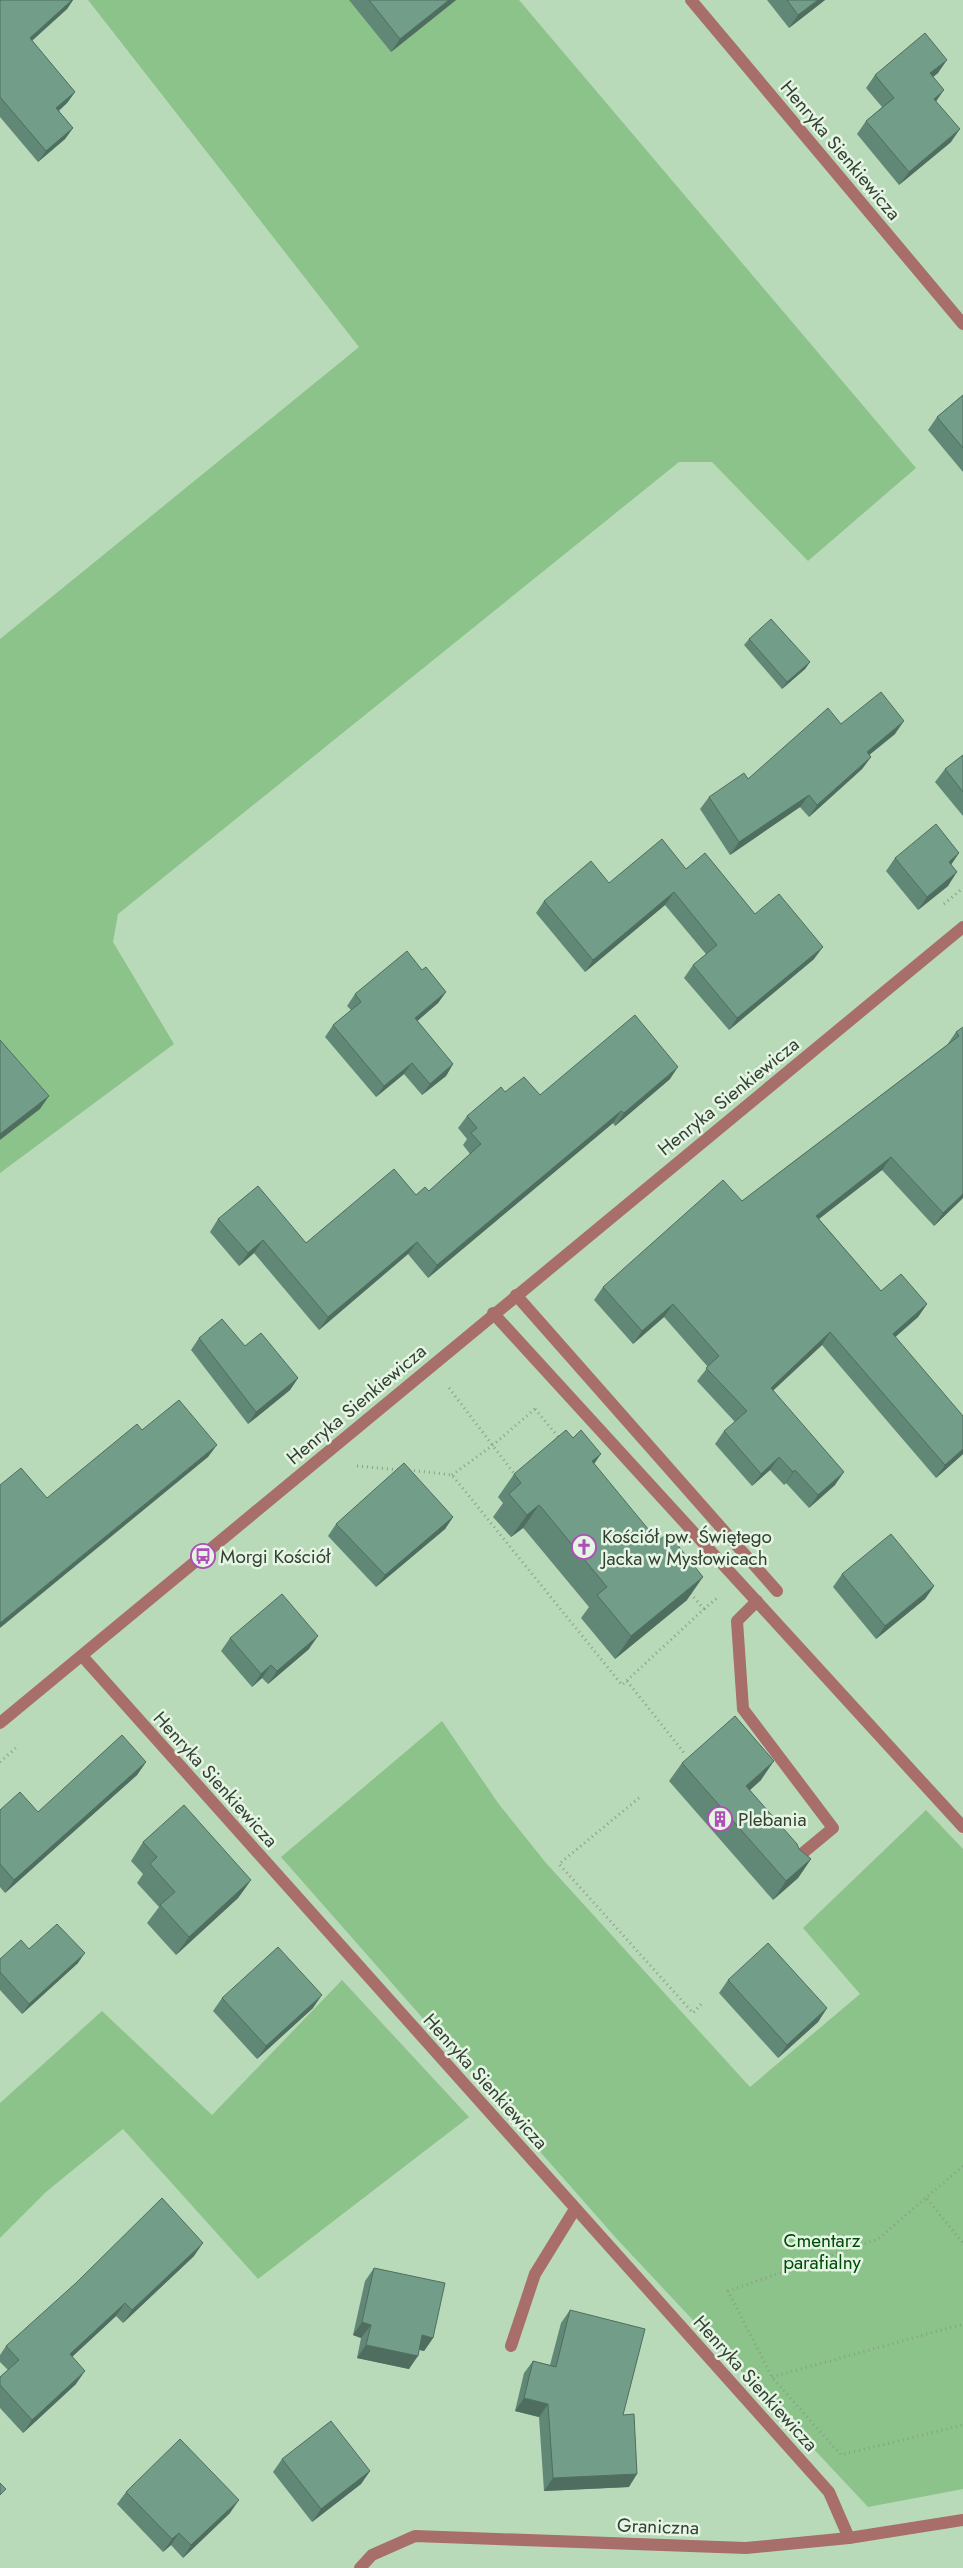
<svg xmlns="http://www.w3.org/2000/svg" width="963" height="2568" font-family="Jost,sans-serif">
<style>
.green{fill:#8cc38b}
.lines{fill:none;stroke-linecap:round;stroke-linejoin:round}
.path{stroke:#87a086;stroke-width:3;stroke-dasharray:1 4;stroke-linecap:butt}
.minor{stroke:#a86e6a;stroke-width:12}
.wall{fill:#618776}
.shaded-wall{fill:#4f6e60}
.building{fill:#719d89;stroke:#4f6e60}
.labels{text-anchor:middle;stroke-width:5;stroke-linejoin:round;paint-order:stroke}
.street-label{font-size:19px;fill:#334032;stroke:#e5f5e4}
.poi-label{font-size:19px;fill:#334032;stroke:#e5f5e4;text-anchor:start}
.park-label{font-size:19px;fill:#004a08;stroke:#e5f5e4}
</style>
<rect width="100%" height="100%" fill="#b9dab8"/>
<g class="green">
<path d="M 88,0 L 519,0 L 916,468 L 808,561 L 712,462 L 679,462 L 118,914 L 113,942 L 174,1044 L 0,1173 L 0,639 L 359,347 Z"/>
<path d="M 442,1721 L 498,1803 L 546,1863 L 750,2087 L 860,1994 L 803,1928 L 926,1810 L 963,1849 L 963,2489 L 868,2507 L 616,2238 L 281,1857 Z"/>
<path d="M 342,1980 L 469,2117 L 258,2279 L 123,2129 L 46,2192 L 0,2238 L 0,2103 L 102,2011 L 212,2115 Z"/>
</g>
<g class="lines">
<g class="path">
<path d="M 944,904 L 963,888"/>
<path d="M 449,1388 L 516,1476"/>
<path d="M 535,1409 L 560,1439"/>
<path d="M 357,1466 L 400,1470"/>
<path d="M 409,1470 L 452,1475 L 622,1685 L 704,1609 L 690,1593"/>
<path d="M 452,1475 L 493,1445 L 536,1408"/>
<path d="M 704,1609 L 717,1598"/>
<path d="M 627,1681 L 685,1754"/>
<path d="M 0,1762 L 18,1746"/>
<path d="M 639,1798 L 559,1864 L 693,2013 L 703,2002"/>
<path d="M 963,2166 L 878,2239 L 728,2291 L 772,2377 L 841,2455 L 963,2425"/>
<path d="M 927,2199 L 963,2243"/>
<path d="M 772,2377 L 963,2324"/>
</g>
<g class="minor">
<path d="M 691,0 L 963,324"/>
<path d="M 516,1295 L 777,1591"/>
<path d="M 493,1313 L 963,1827"/>
<path d="M 757,1601 L 737,1621 L 743,1709 L 833,1828 L 792,1862"/>
<path d="M 83,1657 L 829,2492 L 849,2538"/>
<path d="M 0,1723 L 963,927"/>
<path d="M 511,2346 L 535,2274 L 575,2209"/>
<path d="M 360,2568 L 372,2555 L 415,2536 L 746,2548 L 849,2538 L 963,2520"/>
</g>
</g>
<g class="wall">
<path d="M 0,0 L 73,0 L 67,9 L 32,41 L 75,92 L 67,103 L 59,111 L 73,128 L 65,139 L 38,162 L 0,117 Z"/>
<path d="M 349,0 L 456,0 L 391,52 Z"/>
<path d="M 767,0 L 825,0 L 789,28 Z"/>
<path d="M 938,73 L 933,77 L 936,101 L 951,142 L 899,185 L 857,134 L 866,121 L 882,107 L 866,88 L 875,75 Z"/>
<path d="M 963,395 L 963,472 L 928,430 L 937,417 Z"/>
<path d="M 749,639 L 810,662 L 805,669 L 782,689 L 744,645 Z"/>
<path d="M 841,724 L 895,734 L 869,755 L 871,757 L 862,769 L 809,817 L 800,807 L 730,855 L 700,809 L 709,797 L 748,779 Z"/>
<path d="M 963,755 L 963,816 L 935,782 L 945,769 Z"/>
<path d="M 959,853 L 951,865 L 948,886 L 918,910 L 886,871 L 895,858 Z"/>
<path d="M 686,869 L 755,914 L 814,959 L 729,1030 L 684,978 L 693,965 L 706,954 L 665,905 L 585,972 L 536,913 L 544,901 L 609,883 Z"/>
<path d="M 422,970 L 446,992 L 438,1003 L 417,1021 L 453,1064 L 446,1076 L 422,1095 L 404,1074 L 376,1097 L 325,1037 L 333,1025 L 351,1010 L 347,1006 L 355,994 Z"/>
<path d="M 963,1027 L 963,1198 L 934,1226 L 882,1170 L 819,1219 L 881,1291 L 927,1304 L 918,1317 L 895,1337 L 963,1454 L 936,1478 L 822,1345 L 773,1390 L 835,1485 L 809,1508 L 786,1483 L 784,1485 L 770,1470 L 752,1486 L 715,1444 L 724,1431 L 735,1422 L 697,1381 L 708,1367 L 664,1317 L 633,1344 L 594,1300 L 603,1287 L 742,1201 L 947,1045 L 956,1032 Z"/>
<path d="M 670,1079 L 615,1126 L 613,1123 L 428,1278 L 408,1254 L 319,1330 L 254,1253 L 239,1266 L 210,1232 L 218,1219 L 306,1243 L 416,1195 L 429,1191 L 470,1154 L 463,1145 L 467,1139 L 458,1128 L 467,1116 L 505,1092 L 540,1095 Z"/>
<path d="M 199,1338 L 245,1346 L 298,1378 L 290,1390 L 248,1424 L 191,1350 Z"/>
<path d="M 573,1438 L 594,1464 L 687,1600 L 615,1659 L 581,1618 L 589,1607 L 525,1530 L 523,1528 L 511,1537 L 493,1517 L 503,1503 L 498,1497 L 514,1474 Z"/>
<path d="M 453,1517 L 445,1529 L 376,1587 L 328,1536 L 336,1524 Z"/>
<path d="M 842,1574 L 934,1586 L 925,1599 L 876,1639 L 833,1587 Z"/>
<path d="M 230,1638 L 309,1649 L 268,1684 L 262,1678 L 252,1687 L 221,1651 Z"/>
<path d="M 146,1762 L 137,1775 L 5,1893 L 0,1887 L 0,1810 L 38,1812 Z"/>
<path d="M 682,1763 L 761,1780 L 750,1790 L 799,1849 L 811,1859 L 798,1878 L 773,1900 L 669,1781 Z"/>
<path d="M 143,1842 L 251,1880 L 238,1898 L 176,1955 L 147,1923 L 159,1907 L 137,1883 L 143,1874 L 131,1861 Z"/>
<path d="M 29,1949 L 78,1963 L 22,2014 L 0,1990 L 0,1959 Z"/>
<path d="M 728,1980 L 827,2008 L 818,2022 L 778,2058 L 719,1993 Z"/>
<path d="M 222,1998 L 313,2008 L 257,2059 L 213,2011 Z"/>
<path d="M 194,2256 L 123,2323 L 116,2316 L 72,2357 L 76,2384 L 23,2433 L 0,2408 L 0,2377 L 8,2370 L 0,2362 L 0,2355 L 6,2346 Z"/>
<path d="M 374,2268 L 433,2338 L 424,2351 L 419,2350 L 409,2369 L 357,2358 L 361,2338 L 353,2335 L 365,2281 Z"/>
<path d="M 570,2310 L 623,2415 L 629,2487 L 544,2491 L 539,2417 L 515,2411 L 524,2373 L 533,2361 L 550,2365 L 561,2323 Z"/>
<path d="M 282,2459 L 370,2471 L 361,2484 L 312,2522 L 273,2472 Z"/>
<path d="M 126,2492 L 230,2513 L 183,2558 L 171,2545 L 163,2552 L 117,2504 Z"/>
</g>
<g class="shaded-wall">
<path d="M 72,0 L 73,0 L 67,9 L 22,49 L 30,38 Z"/>
<path d="M 449,0 L 456,0 L 391,52 L 400,39 Z"/>
<path d="M 818,0 L 825,0 L 789,28 L 798,15 Z"/>
<path d="M 947,60 L 938,73 L 921,86 L 930,73 Z"/>
<path d="M 944,90 L 935,103 L 934,99 Z"/>
<path d="M 75,92 L 67,103 L 48,119 L 56,108 Z"/>
<path d="M 73,128 L 65,139 L 38,162 L 46,151 Z"/>
<path d="M 960,129 L 951,142 L 899,185 L 909,172 Z"/>
<path d="M 810,662 L 805,669 L 782,689 L 787,682 Z"/>
<path d="M 904,721 L 895,734 L 858,764 L 867,752 Z"/>
<path d="M 871,757 L 862,769 L 809,817 L 817,805 Z"/>
<path d="M 809,795 L 800,807 L 730,855 L 739,842 Z"/>
<path d="M 959,853 L 950,866 L 949,862 Z"/>
<path d="M 957,872 L 948,886 L 918,910 L 927,897 Z"/>
<path d="M 674,892 L 665,905 L 585,972 L 593,960 Z"/>
<path d="M 823,947 L 814,959 L 729,1030 L 737,1018 Z"/>
<path d="M 446,992 L 438,1003 L 407,1030 L 415,1018 Z"/>
<path d="M 412,1063 L 404,1074 L 376,1097 L 384,1086 Z"/>
<path d="M 453,1064 L 446,1076 L 422,1095 L 430,1084 Z"/>
<path d="M 678,1067 L 670,1079 L 615,1126 L 624,1113 Z"/>
<path d="M 49,1096 L 40,1109 L 0,1140 L 0,1134 Z"/>
<path d="M 621,1111 L 613,1123 L 428,1278 L 437,1265 Z"/>
<path d="M 891,1157 L 882,1170 L 807,1228 L 816,1216 Z"/>
<path d="M 963,1194 L 963,1198 L 934,1226 L 943,1213 Z"/>
<path d="M 263,1240 L 254,1253 L 239,1266 L 248,1253 Z"/>
<path d="M 417,1242 L 408,1254 L 319,1330 L 328,1317 Z"/>
<path d="M 673,1304 L 664,1317 L 633,1344 L 642,1331 Z"/>
<path d="M 927,1304 L 918,1317 L 884,1347 L 893,1334 Z"/>
<path d="M 830,1332 L 822,1345 L 762,1401 L 771,1388 Z"/>
<path d="M 298,1378 L 290,1390 L 248,1424 L 256,1412 Z"/>
<path d="M 217,1445 L 208,1457 L 0,1628 L 0,1623 Z"/>
<path d="M 963,1449 L 963,1454 L 936,1478 L 945,1465 Z"/>
<path d="M 601,1454 L 585,1477 L 592,1461 Z"/>
<path d="M 779,1457 L 770,1470 L 752,1486 L 761,1474 Z"/>
<path d="M 795,1470 L 786,1483 L 784,1485 L 793,1472 Z"/>
<path d="M 844,1472 L 835,1485 L 809,1508 L 818,1495 Z"/>
<path d="M 539,1505 L 523,1528 L 511,1537 L 527,1515 Z"/>
<path d="M 453,1517 L 445,1529 L 376,1587 L 385,1575 Z"/>
<path d="M 703,1577 L 687,1600 L 615,1659 L 631,1636 Z"/>
<path d="M 934,1586 L 925,1599 L 876,1639 L 885,1626 Z"/>
<path d="M 318,1636 L 309,1649 L 268,1684 L 277,1671 Z"/>
<path d="M 271,1665 L 262,1678 L 252,1687 L 261,1674 Z"/>
<path d="M 774,1761 L 761,1780 L 733,1805 L 746,1786 Z"/>
<path d="M 146,1762 L 137,1775 L 5,1893 L 14,1880 Z"/>
<path d="M 811,1859 L 798,1878 L 773,1900 L 786,1881 Z"/>
<path d="M 251,1880 L 238,1898 L 176,1955 L 189,1937 Z"/>
<path d="M 85,1953 L 78,1963 L 22,2014 L 29,2004 Z"/>
<path d="M 322,1995 L 313,2008 L 257,2059 L 266,2046 Z"/>
<path d="M 827,2008 L 818,2022 L 778,2058 L 787,2045 Z"/>
<path d="M 203,2243 L 194,2256 L 123,2323 L 132,2310 Z"/>
<path d="M 125,2303 L 116,2316 L 61,2367 L 70,2354 Z"/>
<path d="M 362,2322 L 371,2325 L 361,2338 L 353,2335 Z"/>
<path d="M 422,2335 L 433,2338 L 424,2351 L 413,2348 Z"/>
<path d="M 366,2345 L 418,2356 L 409,2369 L 357,2358 Z"/>
<path d="M 85,2371 L 76,2384 L 23,2433 L 32,2420 Z"/>
<path d="M 524,2398 L 548,2404 L 539,2417 L 515,2411 Z"/>
<path d="M 370,2471 L 361,2484 L 312,2522 L 321,2509 Z"/>
<path d="M 637,2474 L 629,2487 L 544,2491 L 553,2478 Z"/>
<path d="M 239,2500 L 230,2513 L 183,2558 L 191,2545 Z"/>
<path d="M 179,2533 L 171,2545 L 163,2552 L 172,2539 Z"/>
</g>
<g class="building">
<path d="M 0,0 L 72,0 L 30,38 L 75,92 L 56,108 L 73,128 L 46,151 L 0,97 Z"/>
<path d="M 369,0 L 449,0 L 400,39 Z"/>
<path d="M 787,0 L 818,0 L 798,15 Z"/>
<path d="M 925,33 L 947,60 L 930,73 L 944,90 L 934,99 L 960,129 L 909,172 L 866,121 L 894,98 L 875,75 Z"/>
<path d="M 963,395 L 963,448 L 937,417 Z"/>
<path d="M 771,619 L 810,662 L 787,682 L 749,639 Z"/>
<path d="M 881,692 L 904,721 L 867,752 L 871,757 L 817,805 L 809,795 L 739,842 L 709,797 L 744,773 L 748,779 L 828,708 L 841,724 Z"/>
<path d="M 963,755 L 963,792 L 945,769 Z"/>
<path d="M 936,824 L 959,853 L 949,862 L 957,872 L 927,897 L 895,858 Z"/>
<path d="M 662,839 L 686,869 L 705,853 L 755,914 L 779,894 L 823,947 L 737,1018 L 693,965 L 717,945 L 674,892 L 593,960 L 544,901 L 591,861 L 609,883 Z"/>
<path d="M 407,951 L 422,970 L 426,967 L 446,992 L 415,1018 L 453,1064 L 430,1084 L 412,1063 L 384,1086 L 333,1025 L 361,1002 L 355,994 Z"/>
<path d="M 635,1015 L 678,1067 L 624,1113 L 621,1111 L 437,1265 L 417,1242 L 328,1317 L 263,1240 L 248,1253 L 218,1219 L 258,1186 L 306,1243 L 394,1169 L 416,1195 L 425,1187 L 429,1191 L 481,1144 L 471,1133 L 477,1128 L 467,1116 L 501,1087 L 505,1092 L 524,1077 L 540,1095 Z"/>
<path d="M 963,1027 L 963,1194 L 943,1213 L 891,1157 L 816,1216 L 881,1291 L 901,1274 L 927,1304 L 893,1334 L 963,1416 L 963,1449 L 945,1465 L 830,1332 L 771,1388 L 844,1472 L 818,1495 L 795,1470 L 793,1472 L 779,1457 L 761,1474 L 724,1431 L 747,1411 L 706,1368 L 719,1356 L 673,1304 L 642,1331 L 603,1287 L 723,1180 L 742,1201 L 959,1036 L 956,1032 Z"/>
<path d="M 0,1040 L 49,1096 L 0,1134 Z"/>
<path d="M 222,1319 L 245,1346 L 261,1333 L 298,1378 L 256,1412 L 199,1338 Z"/>
<path d="M 179,1400 L 217,1445 L 0,1623 L 0,1485 L 21,1468 L 47,1498 L 137,1424 L 142,1430 Z"/>
<path d="M 566,1430 L 573,1438 L 581,1430 L 601,1454 L 592,1461 L 658,1541 L 668,1533 L 703,1577 L 631,1636 L 597,1595 L 607,1587 L 541,1507 L 539,1505 L 527,1515 L 509,1494 L 521,1483 L 514,1474 Z"/>
<path d="M 404,1463 L 453,1517 L 385,1575 L 336,1524 Z"/>
<path d="M 891,1534 L 934,1586 L 885,1626 L 842,1574 Z"/>
<path d="M 282,1594 L 318,1636 L 277,1671 L 271,1665 L 261,1674 L 230,1638 Z"/>
<path d="M 735,1716 L 774,1761 L 746,1786 L 797,1844 L 799,1849 L 811,1859 L 786,1881 L 682,1763 Z"/>
<path d="M 122,1735 L 146,1762 L 14,1880 L 0,1864 L 0,1810 L 20,1792 L 38,1812 Z"/>
<path d="M 184,1805 L 251,1880 L 189,1937 L 160,1905 L 175,1892 L 150,1864 L 157,1857 L 143,1842 Z"/>
<path d="M 57,1924 L 85,1953 L 29,2004 L 0,1972 L 0,1959 L 21,1940 L 29,1949 Z"/>
<path d="M 768,1943 L 827,2008 L 787,2045 L 728,1980 Z"/>
<path d="M 278,1947 L 322,1995 L 266,2046 L 222,1998 Z"/>
<path d="M 162,2198 L 203,2243 L 132,2310 L 125,2303 L 70,2354 L 85,2371 L 32,2420 L 0,2385 L 0,2377 L 19,2360 L 6,2346 L 77,2282 Z"/>
<path d="M 374,2268 L 445,2283 L 433,2338 L 422,2335 L 418,2356 L 366,2345 L 371,2325 L 362,2322 Z"/>
<path d="M 570,2310 L 645,2329 L 623,2415 L 634,2414 L 637,2474 L 553,2478 L 548,2404 L 524,2398 L 533,2361 L 556,2367 Z"/>
<path d="M 331,2421 L 370,2471 L 321,2509 L 282,2459 Z"/>
<path d="M 180,2439 L 239,2500 L 191,2545 L 179,2533 L 172,2539 L 126,2492 Z"/>
<path d="M 0,2483 L 6,2489 L 0,2495 Z"/>
</g>
<defs>
<symbol id="church-ring" viewBox="-11 -11 22 22"><circle r="9.5" fill="#e5f5e4" stroke="#ae4eb7" stroke-width="1.5"/><path d="M-1.2-6h2.4v3.5h3.3v2.4h-3.3V6h-2.4V-.1h-3.3v-2.4h3.3Z" fill="#ae4eb7"/></symbol>
<symbol id="bus-ring" viewBox="-11 -11 22 22"><circle r="9.5" fill="#e5f5e4" stroke="#ae4eb7" stroke-width="1.5"/><path d="M-5-6H5V4H4V6H2V4H-2V6H-4V4H-5ZM-3.5-4V0h7V-4ZM-3.5 1.2v1.5H-2V1.2ZM2 1.2v1.5H3.5V1.2Z" fill="#ae4eb7"/></symbol>
<symbol id="building-ring" viewBox="-11 -11 22 22"><circle r="9.5" fill="#e5f5e4" stroke="#ae4eb7" stroke-width="1.5"/><path d="M-4-6H4V6H1V3H-1V6H-4ZM-2.5-4.3h1.7v1.8h-1.7ZM.8-4.3h1.7v1.8H.8ZM-2.5-1h1.7V.8h-1.7ZM.8-1h1.7V.8H.8Z" fill="#ae4eb7"/></symbol>
</defs>
<g fill-rule="evenodd">
<use href="#church-ring" x="570" y="1533" width="28" height="28"/>
<use href="#bus-ring" x="189" y="1542" width="28" height="28"/>
<use href="#building-ring" x="706" y="1805" width="28" height="28"/>
</g>
<g class="labels">
<g class="street-label">
<text transform="translate(841 150) rotate(50)" y="7">Henryka Sienkiewicza</text>
<text transform="translate(728 1096) rotate(-39)" y="7">Henryka Sienkiewicza</text>
<text transform="translate(356 1404) rotate(-40)" y="7">Henryka Sienkiewicza</text>
<text transform="translate(216 1779) rotate(48)" y="7">Henryka Sienkiewicza</text>
<text transform="translate(486 2081) rotate(48)" y="7">Henryka Sienkiewicza</text>
<text transform="translate(756 2383) rotate(48)" y="7">Henryka Sienkiewicza</text>
<text transform="translate(658 2526) rotate(2)" y="7">Graniczna</text>
</g>
<g class="poi-label">
<text x="602" y="1543">Kościół pw. Świętego<tspan x="602" dy="22">Jacka w Mysłowicach</tspan></text>
<text x="220" y="1563">Morgi Kościół</text>
<text x="738" y="1826">Plebania</text>
</g>
<g class="park-label">
<text x="822" y="2247">Cmentarz<tspan x="822" dy="22">parafialny</tspan></text>
</g>
</g>
</svg>
